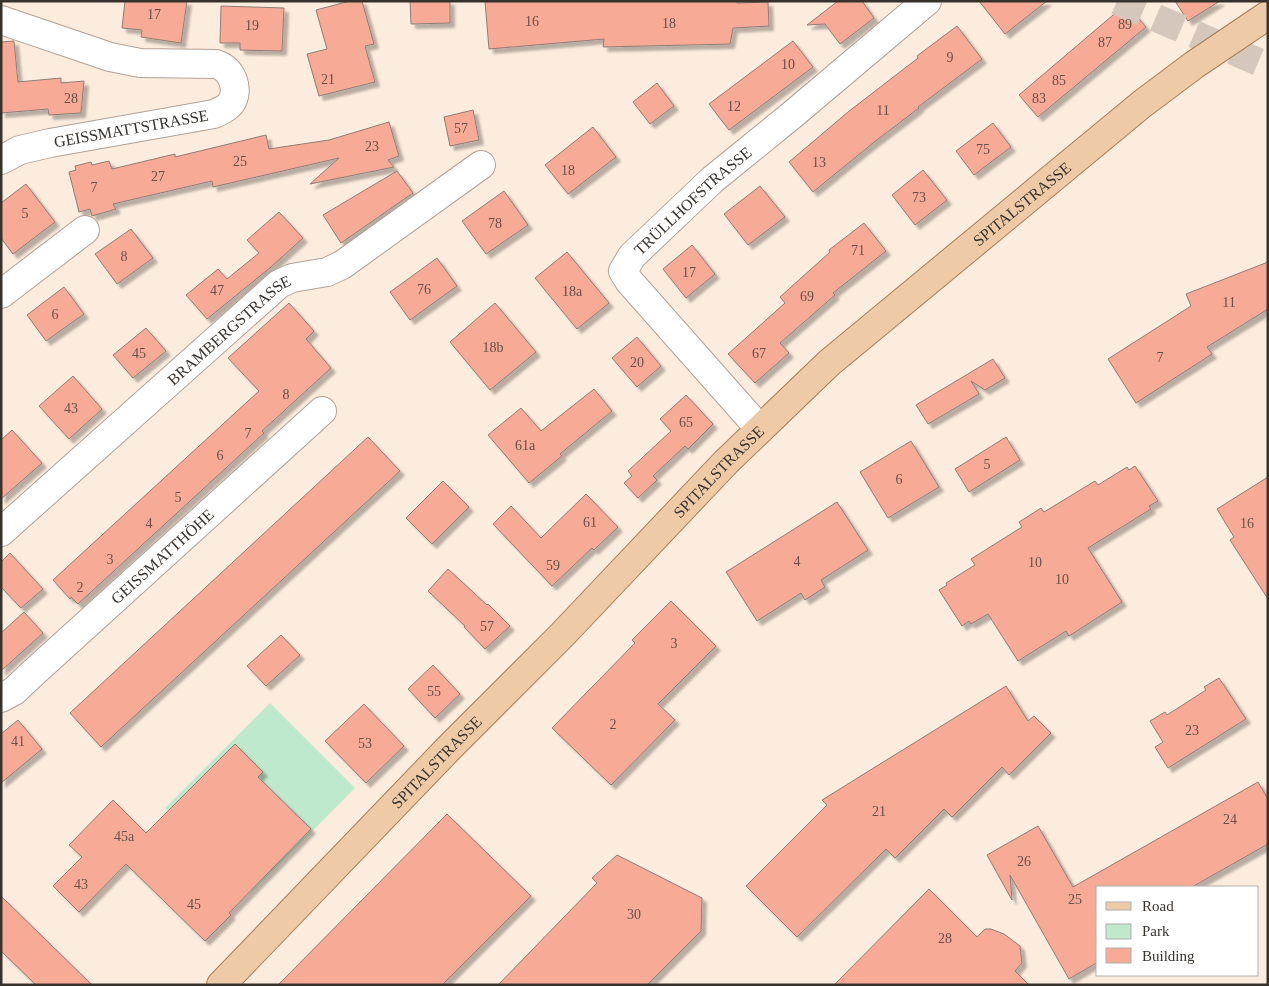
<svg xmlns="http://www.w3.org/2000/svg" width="1269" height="986" font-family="'Times New Roman',serif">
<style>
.green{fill:#bfe9cd}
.building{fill:#f7ab97;stroke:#8f7b76;filter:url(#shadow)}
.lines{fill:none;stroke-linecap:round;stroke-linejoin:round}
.highway-tunnel{stroke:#d5c7bb;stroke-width:28;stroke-dasharray:28 14;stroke-linecap:butt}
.minor-casing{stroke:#b1a195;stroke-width:30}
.major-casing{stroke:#a87d56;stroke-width:30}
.minor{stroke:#fff;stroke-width:28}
.major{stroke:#efcaa7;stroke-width:28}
.labels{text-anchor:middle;stroke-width:4;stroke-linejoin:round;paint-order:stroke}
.number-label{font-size:14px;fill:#685048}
.street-label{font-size:16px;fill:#38322d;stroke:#fff}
</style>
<defs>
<filter id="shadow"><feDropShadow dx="4.5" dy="4.5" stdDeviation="1" flood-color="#0004"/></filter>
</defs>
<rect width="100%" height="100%" fill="#fcecde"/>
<path class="green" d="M 270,703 L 355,788 L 251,893 L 165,808 Z"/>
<g class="building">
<path d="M 125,1 L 187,1 L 181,43 L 141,37 L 142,30 L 122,28 Z"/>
<path d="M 350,1 L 362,1 L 374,44 L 365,46 L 375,82 L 319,96 L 307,54 L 327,49 L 316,10 Z"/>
<path d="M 410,1 L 450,1 L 450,23 L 411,24 Z"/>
<path d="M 485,1 L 737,1 L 737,3 L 768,2 L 769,26 L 733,28 L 730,44 L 603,47 L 604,39 L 489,49 Z"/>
<path d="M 838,1 L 862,1 L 874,18 L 840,44 L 825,24 L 807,25 Z"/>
<path d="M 979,1 L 1047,1 L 1005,34 Z"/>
<path d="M 1175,1 L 1220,1 L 1188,21 Z"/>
<path d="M 1126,4 L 1146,27 L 1038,117 L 1019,95 Z"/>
<path d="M 221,6 L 284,8 L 282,51 L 240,50 L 240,43 L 220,43 Z"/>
<path d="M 957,26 L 982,59 L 918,107 L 919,108 L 873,143 L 813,192 L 789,162 L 848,112 L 918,58 L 917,56 Z"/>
<path d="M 14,41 L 18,82 L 61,78 L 61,83 L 84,81 L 81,113 L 49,115 L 48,109 L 1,113 L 1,42 Z"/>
<path d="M 793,41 L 813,67 L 729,130 L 709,104 Z"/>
<path d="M 657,83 L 674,106 L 650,124 L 633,102 Z"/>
<path d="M 473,110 L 479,140 L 450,146 L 444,117 Z"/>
<path d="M 389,122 L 399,156 L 388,160 L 394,167 L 310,184 L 339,158 L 213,187 L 212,181 L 113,204 L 116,209 L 92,216 L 90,209 L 79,212 L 69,172 L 76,170 L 75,166 L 91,162 L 92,165 L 109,161 L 112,169 L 175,154 L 175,157 L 266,135 L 269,149 L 329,140 Z"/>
<path d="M 993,123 L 1011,147 L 974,175 L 956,151 Z"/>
<path d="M 593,127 L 616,157 L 568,194 L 545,165 Z"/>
<path d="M 923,170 L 947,200 L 915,225 L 892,195 Z"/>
<path d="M 397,171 L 413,193 L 341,243 L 323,215 Z"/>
<path d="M 26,184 L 55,222 L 13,254 L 1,238 L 1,203 Z"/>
<path d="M 760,186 L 785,217 L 748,245 L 724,214 Z"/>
<path d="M 504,191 L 528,225 L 486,254 L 462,221 Z"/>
<path d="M 279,212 L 303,238 L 271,267 L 207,319 L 186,295 L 218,269 L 227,279 L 259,253 L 247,240 Z"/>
<path d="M 864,223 L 886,251 L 833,293 L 835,295 L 780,343 L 789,353 L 755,383 L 728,354 L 785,303 L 780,297 L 830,252 L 829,250 Z"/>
<path d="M 131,229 L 153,258 L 117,284 L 95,254 Z"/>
<path d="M 692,245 L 715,274 L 686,298 L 663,269 Z"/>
<path d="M 567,252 L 609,303 L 577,329 L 535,278 Z"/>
<path d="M 437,258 L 457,286 L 410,320 L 390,292 Z"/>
<path d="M 1268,262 L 1268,309 L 1207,347 L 1212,354 L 1136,403 L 1108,359 L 1191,306 L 1186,294 Z"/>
<path d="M 64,287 L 84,314 L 46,341 L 27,315 Z"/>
<path d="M 289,303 L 314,331 L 306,339 L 331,368 L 262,431 L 264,433 L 78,604 L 71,597 L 70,599 L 53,580 L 259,391 L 228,358 Z"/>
<path d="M 495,303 L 536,352 L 490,390 L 450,342 Z"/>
<path d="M 146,328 L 166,351 L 133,378 L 113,355 Z"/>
<path d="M 637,337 L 661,366 L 637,387 L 612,358 Z"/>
<path d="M 993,359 L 1005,378 L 985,390 L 971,381 L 979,394 L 928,424 L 916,405 Z"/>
<path d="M 73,376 L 102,409 L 69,439 L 39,406 Z"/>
<path d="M 594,389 L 612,411 L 560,454 L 562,456 L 529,483 L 488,435 L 521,408 L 541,431 Z"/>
<path d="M 686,395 L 713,424 L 688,449 L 685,446 L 653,476 L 657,480 L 638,498 L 624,483 L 632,476 L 628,471 L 671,431 L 660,419 Z"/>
<path d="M 12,430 L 42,463 L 1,499 L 1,440 Z"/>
<path d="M 368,437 L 400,471 L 101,747 L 70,713 Z"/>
<path d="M 1006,437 L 1020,460 L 969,492 L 955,469 Z"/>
<path d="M 911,441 L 939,487 L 888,518 L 860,472 Z"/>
<path d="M 1135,466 L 1158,501 L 1149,506 L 1151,509 L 1088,548 L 1122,602 L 1069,636 L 1066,631 L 1018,661 L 988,614 L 971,624 L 969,621 L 962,626 L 939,590 L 947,585 L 946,583 L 975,565 L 971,559 L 1022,527 L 1019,522 L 1041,508 L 1044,512 L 1095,481 L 1098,485 L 1127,467 L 1129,470 Z"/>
<path d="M 1268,477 L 1268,599 L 1230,540 L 1234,537 L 1217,509 Z"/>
<path d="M 443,481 L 469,507 L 432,544 L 406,518 Z"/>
<path d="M 586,494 L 618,527 L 594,550 L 592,548 L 552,586 L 493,524 L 511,506 L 541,538 Z"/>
<path d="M 837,502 L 868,550 L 821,580 L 825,587 L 805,600 L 801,593 L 757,621 L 726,572 Z"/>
<path d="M 10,553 L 43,589 L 21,608 L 1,587 L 1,562 Z"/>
<path d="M 448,569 L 487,605 L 488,604 L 510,626 L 485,649 L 464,627 L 465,626 L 428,591 Z"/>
<path d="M 671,601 L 716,646 L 658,704 L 675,720 L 611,785 L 552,728 L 635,643 L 632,640 Z"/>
<path d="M 24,612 L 43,633 L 1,671 L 1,633 Z"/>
<path d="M 281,635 L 300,655 L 266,686 L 247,666 Z"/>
<path d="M 433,665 L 460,694 L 435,718 L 408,689 Z"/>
<path d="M 1219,678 L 1246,719 L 1168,768 L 1155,747 L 1163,742 L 1150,721 L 1165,712 L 1167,715 L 1206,690 L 1204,687 Z"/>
<path d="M 1006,686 L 1028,721 L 1034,716 L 1051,733 L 1009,775 L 1002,767 L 952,817 L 944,809 L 895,858 L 886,849 L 797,937 L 746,886 L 827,805 L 822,800 Z"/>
<path d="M 364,704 L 404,746 L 366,783 L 325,741 Z"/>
<path d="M 18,720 L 42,749 L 1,783 L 1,734 Z"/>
<path d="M 235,744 L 263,772 L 258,777 L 311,829 L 229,913 L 231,915 L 205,941 L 126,864 L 79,912 L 53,886 L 82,857 L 69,845 L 113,800 L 146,833 Z"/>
<path d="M 1258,782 L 1268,799 L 1268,844 L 1192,887 L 1098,887 L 1098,962 L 1069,979 L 1010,875 L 1012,900 L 987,855 L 1038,826 L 1073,887 Z"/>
<path d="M 447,814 L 531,896 L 442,985 L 278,985 Z"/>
<path d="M 617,855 L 702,898 L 701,931 L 647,985 L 498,985 L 597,883 L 592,878 Z"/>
<path d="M 929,889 L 977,937 L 985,929 L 991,929 L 1004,934 L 1020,946 L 1022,963 L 1015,971 L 1029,985 L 834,985 Z"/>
<path d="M 1,896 L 92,985 L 36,985 L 1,951 Z"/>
</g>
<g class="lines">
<path class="highway-tunnel" d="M 1117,1 L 1268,66"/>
<defs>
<g id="minor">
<path d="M 1,20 L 110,57 L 140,63 L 216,64 C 232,69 240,89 231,103 C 227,109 220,111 214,114 L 50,143 L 20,150 L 1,160"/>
<path d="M 1,294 L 85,230"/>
<path id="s1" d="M 760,429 L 629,281 L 623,271 L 632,256 L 712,180 L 792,115 L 927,1"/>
<path id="s2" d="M 1,532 L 279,284 L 292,278 L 327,272 L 342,265 L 481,165"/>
<path id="s3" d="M 1,698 L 14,691 L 32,674 L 322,411"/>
</g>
<g id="major">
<path id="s4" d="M 221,985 L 449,748 L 562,635 L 726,462 L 829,363 L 1142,104 L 1194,65 L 1268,15"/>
</g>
</defs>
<use href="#minor" class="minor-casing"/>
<use href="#major" class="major-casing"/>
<use href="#minor" class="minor"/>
<use href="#major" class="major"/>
</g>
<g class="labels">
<g class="number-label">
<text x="154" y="19">17</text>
<text x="532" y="26">16</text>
<text x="669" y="28">18</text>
<text x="1125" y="29">89</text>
<text x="252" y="30">19</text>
<text x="1105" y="47">87</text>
<text x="950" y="62">9</text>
<text x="788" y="69">10</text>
<text x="328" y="84">21</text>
<text x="1059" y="85">85</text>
<text x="71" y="103">28</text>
<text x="1039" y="103">83</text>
<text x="734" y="111">12</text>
<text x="883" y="115">11</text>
<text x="461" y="133">57</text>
<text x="372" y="151">23</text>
<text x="983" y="154">75</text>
<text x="240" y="166">25</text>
<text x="819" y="167">13</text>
<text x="568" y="175">18</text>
<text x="158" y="181">27</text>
<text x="94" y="192">7</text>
<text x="919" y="202">73</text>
<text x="25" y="218">5</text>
<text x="495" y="228">78</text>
<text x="858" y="255">71</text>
<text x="124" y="261">8</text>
<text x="689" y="277">17</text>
<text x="424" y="294">76</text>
<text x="217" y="295">47</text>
<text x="572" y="296">18a</text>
<text x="807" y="301">69</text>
<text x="1229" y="307">11</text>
<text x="55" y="319">6</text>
<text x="493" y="352">18b</text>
<text x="139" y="358">45</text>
<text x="759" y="358">67</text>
<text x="1160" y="362">7</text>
<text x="637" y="367">20</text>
<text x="286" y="399">8</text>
<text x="71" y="413">43</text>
<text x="686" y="427">65</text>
<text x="248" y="438">7</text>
<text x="525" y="450">61a</text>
<text x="220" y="460">6</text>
<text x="987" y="469">5</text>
<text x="899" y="484">6</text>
<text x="178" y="502">5</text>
<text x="590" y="527">61</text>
<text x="149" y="528">4</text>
<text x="1247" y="528">16</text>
<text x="110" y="564">3</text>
<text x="797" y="566">4</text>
<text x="1035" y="567">10</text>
<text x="553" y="570">59</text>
<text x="1062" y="584">10</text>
<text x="80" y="592">2</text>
<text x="487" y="631">57</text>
<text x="674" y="648">3</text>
<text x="434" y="696">55</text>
<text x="613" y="729">2</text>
<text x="1192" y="735">23</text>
<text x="18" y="746">41</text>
<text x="365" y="748">53</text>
<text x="879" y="816">21</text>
<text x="1230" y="824">24</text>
<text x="124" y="841">45a</text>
<text x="1024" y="866">26</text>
<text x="81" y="889">43</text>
<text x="1075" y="904">25</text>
<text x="194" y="909">45</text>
<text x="634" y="919">30</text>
<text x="945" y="943">28</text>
</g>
<g class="street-label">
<text transform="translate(131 128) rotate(-10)" y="6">GEISSMATTSTRASSE</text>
<text dy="6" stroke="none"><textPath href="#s1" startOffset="309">TRÜLLHOFSTRASSE</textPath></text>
<text dy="6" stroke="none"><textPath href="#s4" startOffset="1120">SPITALSTRASSE</textPath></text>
<text dy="6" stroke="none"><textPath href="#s2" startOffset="305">BRAMBERGSTRASSE</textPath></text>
<text dy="6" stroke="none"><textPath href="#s4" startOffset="715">SPITALSTRASSE</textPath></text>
<text dy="6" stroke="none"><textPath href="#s3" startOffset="215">GEISSMATTHÖHE</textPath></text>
<text dy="6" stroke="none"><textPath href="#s4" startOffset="310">SPITALSTRASSE</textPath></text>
</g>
</g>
<rect width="1269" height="986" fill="none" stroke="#38322d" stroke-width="5"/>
<rect x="1096" y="886" width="162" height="90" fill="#ffffff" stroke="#afadab"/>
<rect x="1106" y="902" width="25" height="8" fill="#efcaa7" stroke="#afadab"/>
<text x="1142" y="911" font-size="15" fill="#38322d">Road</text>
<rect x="1106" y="924" width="25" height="15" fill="#bfe9cd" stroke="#afadab"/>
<text x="1142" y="936" font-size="15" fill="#38322d">Park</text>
<rect x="1106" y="948" width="25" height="15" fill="#f7ab97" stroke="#afadab"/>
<text x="1142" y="961" font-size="15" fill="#38322d">Building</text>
</svg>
